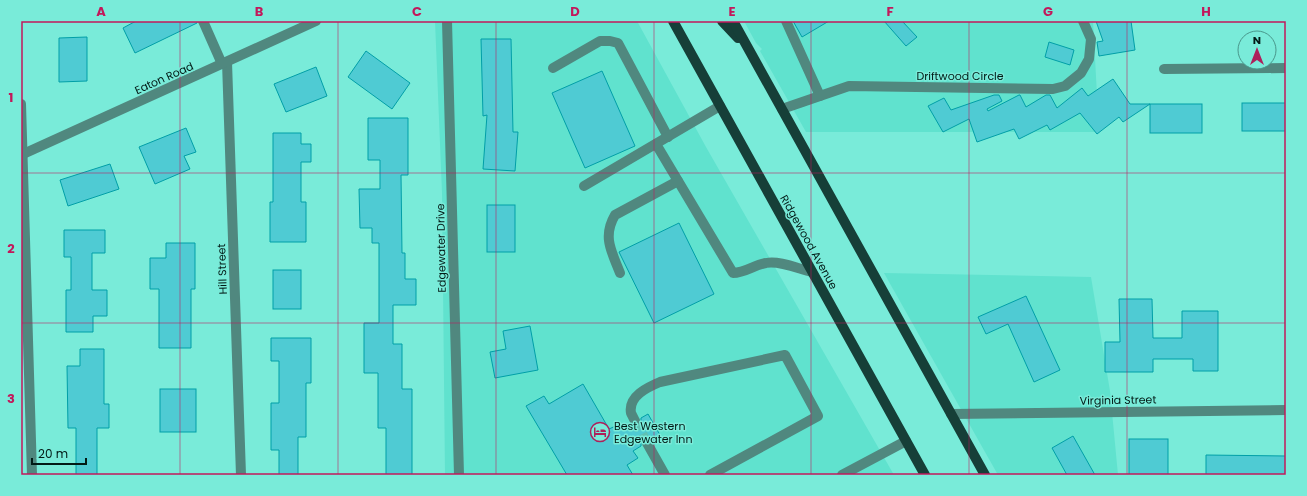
<svg xmlns="http://www.w3.org/2000/svg" width="1307" height="496" font-family="Poppins,sans-serif">
<style>
.built{fill:#60e2ce}
.building{fill:#4fcbd3;stroke:#019fa7}
.lines{fill:none;stroke-linecap:round;stroke-linejoin:round}
.minor-tunnel{stroke:#61c1b2;stroke-width:10;stroke-dasharray:10 5;stroke-linecap:butt}
.minor{stroke:#50887f;stroke-width:10}
.major{stroke:#163f38;stroke-width:10}
.grid{fill:none;stroke:#c2185b;stroke-width:1;stroke-opacity:0.55}
.labels{text-anchor:middle;stroke-width:3;stroke-linejoin:round;paint-order:stroke}
.street-label{font-size:11px;fill:#021a16;stroke:#79ebd9}
.poi-label{font-size:11px;fill:#021a16;stroke:#79ebd9;text-anchor:start}
.neatline{fill:none;stroke:#c2185b;stroke-width:1.5}
.grid-label{font-size:13px;text-anchor:middle;font-weight:bold;fill:#c2185b}
</style>
<rect width="100%" height="100%" fill="#79ebd9"/>
<g class="built">
<path d="M 435,21 L 637,21 L 706,147 L 894,475 L 445,475 L 442,193 Z"/>
<path d="M 744,21 L 1093,21 L 1099,132 L 806,132 L 760,51 L 762,49 L 756,43 Z"/>
<path d="M 884,273 L 1091,277 L 1110,391 L 1118,475 L 998,475 Z"/>
</g>
<g class="building">
<path d="M 136,21 L 197,21 L 197,23 L 135,53 L 123,28 Z"/>
<path d="M 793,21 L 829,21 L 802,37 Z"/>
<path d="M 884,21 L 902,21 L 917,37 L 906,46 Z"/>
<path d="M 1096,21 L 1131,21 L 1135,50 L 1099,56 L 1097,42 L 1103,41 Z"/>
<path d="M 87,37 L 87,81 L 59,82 L 59,38 Z"/>
<path d="M 481,39 L 511,39 L 513,132 L 518,132 L 515,171 L 483,169 L 487,115 L 483,116 Z"/>
<path d="M 1049,42 L 1074,50 L 1070,65 L 1045,57 Z"/>
<path d="M 366,51 L 410,83 L 392,109 L 348,77 Z"/>
<path d="M 316,67 L 327,96 L 286,112 L 274,84 Z"/>
<path d="M 602,71 L 635,146 L 585,168 L 552,93 Z"/>
<path d="M 1113,79 L 1130,104 L 1150,104 L 1123,122 L 1119,117 L 1097,134 L 1080,113 L 1050,130 L 1047,125 L 1019,139 L 1014,129 L 977,142 L 969,119 L 943,132 L 928,106 L 944,98 L 951,110 L 994,95 L 999,95 L 1002,101 L 987,109 L 988,111 L 1019,95 L 1020,95 L 1026,107 L 1046,95 L 1050,95 L 1057,108 L 1082,88 L 1088,96 Z"/>
<rect x="1242" y="103" width="44" height="28"/>
<rect x="1150" y="104" width="52" height="29"/>
<path d="M 368,118 L 408,118 L 408,175 L 401,175 L 402,253 L 405,253 L 405,279 L 416,279 L 416,305 L 393,305 L 393,344 L 402,344 L 402,389 L 412,389 L 412,475 L 386,475 L 386,428 L 378,428 L 378,373 L 364,373 L 364,323 L 379,323 L 379,243 L 372,243 L 372,228 L 360,228 L 359,189 L 380,189 L 380,160 L 368,160 Z"/>
<path d="M 186,128 L 196,152 L 184,156 L 190,169 L 155,184 L 139,147 Z"/>
<path d="M 273,133 L 301,133 L 301,144 L 311,144 L 311,162 L 301,162 L 301,202 L 306,202 L 306,242 L 270,242 L 270,202 L 273,202 Z"/>
<path d="M 110,164 L 119,189 L 68,206 L 60,180 Z"/>
<rect x="487" y="205" width="28" height="47"/>
<path d="M 679,223 L 714,294 L 654,323 L 619,252 Z"/>
<path d="M 64,230 L 105,230 L 105,253 L 92,253 L 92,290 L 107,290 L 107,316 L 93,316 L 93,332 L 66,332 L 66,290 L 71,290 L 71,257 L 64,257 Z"/>
<path d="M 166,243 L 195,243 L 195,289 L 191,289 L 191,348 L 159,348 L 159,289 L 150,289 L 150,258 L 166,258 Z"/>
<rect x="273" y="270" width="28" height="39"/>
<path d="M 1026,296 L 1060,370 L 1034,382 L 1008,324 L 986,334 L 978,317 Z"/>
<path d="M 1119,299 L 1152,299 L 1153,338 L 1182,338 L 1182,311 L 1218,311 L 1218,371 L 1193,371 L 1193,359 L 1153,359 L 1153,372 L 1105,372 L 1105,342 L 1120,342 Z"/>
<path d="M 530,326 L 538,370 L 495,378 L 490,352 L 506,349 L 503,331 Z"/>
<path d="M 271,338 L 311,338 L 311,383 L 306,383 L 306,437 L 298,437 L 298,475 L 279,475 L 279,450 L 271,450 L 271,403 L 279,403 L 279,361 L 271,361 Z"/>
<path d="M 80,349 L 104,349 L 104,404 L 109,404 L 109,428 L 97,428 L 97,475 L 76,475 L 76,428 L 68,428 L 67,366 L 80,366 Z"/>
<path d="M 583,384 L 609,429 L 620,424 L 623,429 L 630,425 L 634,427 L 638,427 L 641,424 L 641,418 L 648,414 L 660,435 L 653,440 L 647,437 L 644,438 L 641,443 L 641,446 L 633,451 L 638,458 L 627,465 L 633,475 L 567,475 L 526,406 L 544,396 L 549,404 Z"/>
<rect x="160" y="389" width="36" height="43"/>
<path d="M 1073,436 L 1095,475 L 1067,475 L 1052,448 Z"/>
<rect x="1129" y="439" width="39" height="36"/>
<path d="M 1206,455 L 1286,456 L 1286,475 L 1206,475 Z"/>
</g>
<g class="lines">
<path class="minor-tunnel" d="M 635,421 L 647,443"/>
<g class="minor">
<path d="M 203,21 L 222,64"/>
<path d="M 447,21 L 459,475"/>
<path d="M 786,21 L 820,96"/>
<path d="M 227,62 L 241,475"/>
<path d="M 553,68 L 600,41 L 610,41 L 618,43 L 668,137"/>
<path d="M 1164,69 L 1286,68"/>
<path d="M 21,104 L 32,475"/>
<path d="M 782,109 L 849,86 L 1053,89 L 1065,86 L 1081,73 L 1089,59 L 1091,39 L 1083,21"/>
<path d="M 656,144 L 733,273 C 745,273 754,265 766,263 C 779,260 799,269 812,272"/>
<path d="M 21,155 L 316,21"/>
<path d="M 584,186 L 720,106"/>
<path d="M 620,273 C 612,252 602,237 615,215 L 678,181"/>
<path d="M 951,414 L 1286,410"/>
<path d="M 635,421 C 634,419 632,415 631,413 C 628,396 648,387 660,382 L 785,355 L 818,416 L 710,475"/>
<path d="M 647,443 L 665,475"/>
<path d="M 842,475 L 906,441"/>
</g>
<g class="major">
<path d="M 673,21 L 925,475"/>
<path d="M 722,21 L 738,38"/>
<path d="M 733,21 L 985,475"/>
</g>
</g>
<path class="grid" d="M 180,21 L 180,475M 338,21 L 338,475M 496,21 L 496,475M 654,21 L 654,475M 811,21 L 811,475M 969,21 L 969,475M 1127,21 L 1127,475M 21,173 L 1286,173M 21,323 L 1286,323"/>
<defs>
<symbol id="hotel-ring" viewBox="-11 -11 22 22"><circle r="9.5" fill="#79ebd9" stroke="#ad205b" stroke-width="1.5"/><path d="M-6-4.5h1.5V1H6V5H4.5V3h-9V5H-6ZM-4 0a1.8 1.8 0 1 1 3.6 0ZM.5 0V-2.5h3Q6-2.5 6 0Z" fill="#ad205b"/></symbol>
</defs>
<g fill-rule="evenodd">
<use href="#hotel-ring" x="589" y="421" width="22" height="22"/>
</g>
<g class="labels">
<g class="street-label">
<text x="960" y="80">Driftwood Circle</text>
<text transform="translate(164 78) rotate(-24)" y="4">Eaton Road</text>
<text transform="translate(809 242) rotate(61)" y="4">Ridgewood Avenue</text>
<text transform="translate(441 248) rotate(-91)" y="4">Edgewater Drive</text>
<text transform="translate(222 269) rotate(-92)" y="4">Hill Street</text>
<text transform="translate(1118 400) rotate(-1)" y="4">Virginia Street</text>
</g>
<g class="poi-label">
<text x="614" y="430">Best Western<tspan x="614" dy="13">Edgewater Inn</tspan></text>
</g>
</g>
<rect width="1307" height="496" fill="none" stroke="#79ebd9" stroke-width="44"/>
<g transform="translate(1257 50)"><circle r="19" fill="#79ebd9" stroke="#49978b"/>
<path d="M0-3L7 15L0 10L-7 15Z" fill="#ad205b"/>
<text y="-6" font-size="11" font-weight="bold" text-anchor="middle" fill="#021a16">N</text>
</g>
<path d="M32 458v6h54v-6" fill="none" stroke="#021a16" stroke-width="2"/>
<text x="38" y="458" font-size="12" fill="#021a16" stroke="#79ebd9" stroke-width="3" paint-order="stroke">20 m</text>
<rect x="22" y="22" width="1263" height="452" class="neatline"/>
<g class="grid-label">
<text x="101" y="16">A</text>
<text x="259" y="16">B</text>
<text x="417" y="16">C</text>
<text x="575" y="16">D</text>
<text x="732" y="16">E</text>
<text x="890" y="16">F</text>
<text x="1048" y="16">G</text>
<text x="1206" y="16">H</text>
<text x="11" y="102">1</text>
<text x="11" y="253">2</text>
<text x="11" y="403">3</text>
</g>
</svg>
